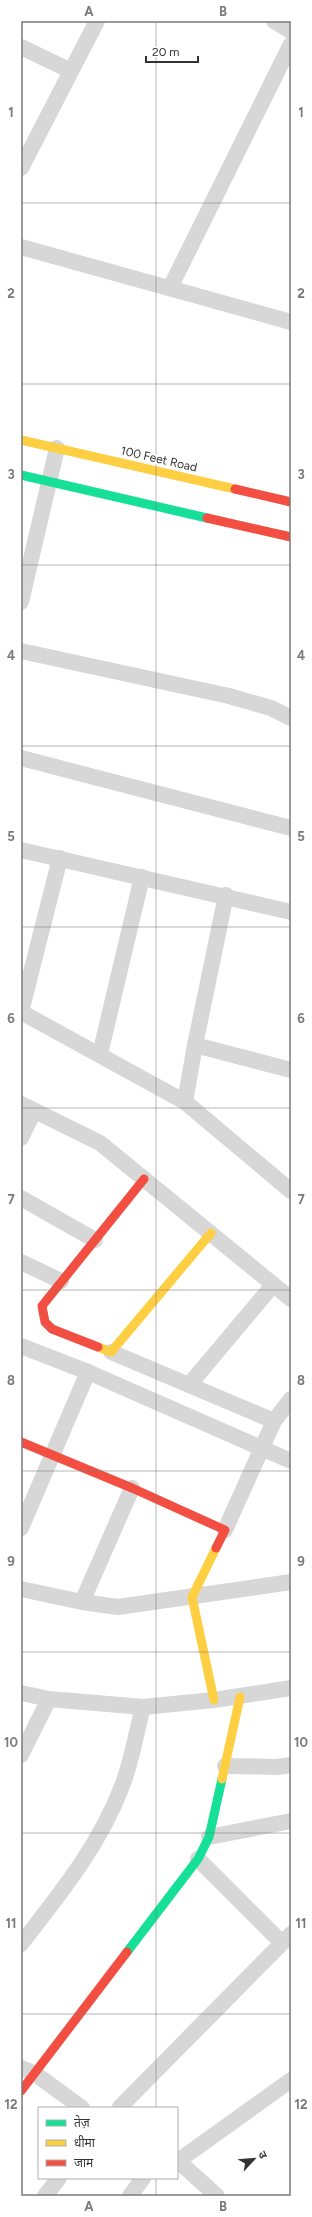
<svg xmlns="http://www.w3.org/2000/svg" width="312" height="2217" font-family="Figtree,'Noto Sans Devanagari',sans-serif">
<style>
.lines{fill:none;stroke-linecap:round;stroke-linejoin:round}
.street{stroke:#d7d7d7;stroke-width:16}
.fast{stroke:#16e098;stroke-width:9}
.slow{stroke:#ffcf43;stroke-width:9}
.jam{stroke:#f24e42;stroke-width:9}
.grid{fill:none;stroke:#7a7a7a;stroke-width:1;stroke-opacity:0.55}
.labels{text-anchor:middle;stroke-width:4;stroke-linejoin:round;paint-order:stroke}
.street-label{font-size:12px;fill:#333;stroke:#fff}
.neatline{fill:none;stroke:#7a7a7a;stroke-width:1.5}
.grid-label{font-size:13px;text-anchor:middle;font-weight:bold;fill:#7a7a7a}
</style>
<rect width="100%" height="100%" fill="#fff"/>
<g class="lines">
<g class="street">
<path d="M 274,21 L 291,31"/>
<path d="M 21,47 L 71,71"/>
<path d="M 21,168 L 97,21"/>
<path d="M 21,247 L 291,322"/>
<path d="M 170,288 L 291,44"/>
<path d="M 21,602 L 57,448"/>
<path d="M 21,651 L 229,696 L 271,708 L 291,718"/>
<path d="M 21,758 L 291,828"/>
<path d="M 21,850 L 291,912"/>
<path d="M 21,1012 L 185,1102 L 291,1191"/>
<path d="M 21,1012 L 60,858"/>
<path d="M 195,1045 L 226,895"/>
<path d="M 100,1054 L 142,877"/>
<path d="M 185,1102 L 195,1045 L 291,1070"/>
<path d="M 21,1104 L 100,1143 L 291,1299"/>
<path d="M 21,1138 L 34,1111"/>
<path d="M 21,1198 L 95,1240"/>
<path d="M 21,1262 L 61,1281"/>
<path d="M 21,1346 L 88,1372 L 291,1461"/>
<path d="M 111,1352 L 274,1421"/>
<path d="M 189,1385 L 273,1285"/>
<path d="M 21,1528 L 88,1372"/>
<path d="M 225,1530 L 274,1421 L 291,1399"/>
<path d="M 21,1589 L 82,1602 L 118,1607 L 291,1582"/>
<path d="M 82,1602 L 132,1488"/>
<path d="M 21,1693 L 49,1699 L 143,1707 L 214,1700 L 291,1688"/>
<path d="M 21,1755 L 49,1699"/>
<path d="M 225,1766 L 277,1767 L 291,1765"/>
<path d="M 209,1837 L 291,1821"/>
<path d="M 198,1859 L 281,1942"/>
<path d="M 21,1944 C 59,1895 100,1845 122,1786 C 132,1761 136,1733 143,1707"/>
<path d="M 21,2068 L 34,2073 L 82,2108"/>
<path d="M 120,2107 L 291,1934"/>
<path d="M 177,2160 L 217,2196"/>
<path d="M 178,2161 L 291,2080"/>
<path d="M 45,2196 L 59,2178"/>
<path d="M 130,2196 L 143,2178"/>
</g>
<g class="fast">
<path d="M 21,475 L 207,518"/>
<path d="M 127,1952 L 198,1859 L 209,1837 L 222,1779"/>
</g>
<g class="slow">
<path d="M 21,440 L 235,489"/>
<path d="M 98,1347 L 111,1352 L 211,1233"/>
<path d="M 214,1700 L 192,1597 L 216,1548"/>
<path d="M 222,1779 L 240,1697"/>
</g>
<g class="jam">
<path d="M 235,489 L 291,502"/>
<path d="M 207,518 L 291,537"/>
<path d="M 98,1347 L 52,1329 L 45,1322 L 42,1306 L 144,1179"/>
<path d="M 21,1442 L 132,1488 L 225,1530 L 216,1548"/>
<path d="M 21,2091 L 127,1952"/>
</g>
</g>
<path class="grid" d="M 156,21 L 156,2108M 21,203 L 291,203M 21,384 L 291,384M 21,565 L 291,565M 21,746 L 291,746M 21,927 L 291,927M 21,1108 L 291,1108M 21,1290 L 291,1290M 21,1471 L 291,1471M 21,1652 L 291,1652M 21,1833 L 291,1833M 21,2014 L 291,2014M 156,2178 L 156,2196"/>
<g class="labels">
<g class="street-label">
<text transform="translate(159 459) rotate(13)" y="4">100 Feet Road</text>
</g>
</g>
<rect width="312" height="2217" fill="none" stroke="#ffffff" stroke-width="44"/>
<rect x="38" y="2107" width="140" height="72" fill="#ffffff" stroke="#adadad"/>
<rect x="46" y="2120" width="20" height="6" fill="#16e098" stroke="#adadad"/>
<text x="74" y="2127" font-size="12" fill="#333333">तेज़</text>
<rect x="46" y="2140" width="20" height="6" fill="#ffcf43" stroke="#adadad"/>
<text x="74" y="2147" font-size="12" fill="#333333">धीमा</text>
<rect x="46" y="2160" width="20" height="6" fill="#f24e42" stroke="#adadad"/>
<text x="74" y="2167" font-size="12" fill="#333333">जाम</text>
<g transform="translate(254 2159) rotate(64)" stroke="#ffffff" stroke-width="3" paint-order="stroke">
<path d="M0-3L7 15L0 10L-7 15Z" fill="#333333"/>
<text y="-6" font-size="11" font-weight="bold" text-anchor="middle" fill="#333333">उ</text>
</g>
<path d="M146 56v6h52v-6" fill="none" stroke="#333333" stroke-width="2"/>
<text x="152" y="56" font-size="12" fill="#333333" stroke="#ffffff" stroke-width="3" paint-order="stroke">20 m</text>
<rect x="22" y="22" width="268" height="2173" class="neatline"/>
<g class="grid-label">
<text x="89" y="16">A</text>
<text x="223" y="16">B</text>
<text x="11" y="117">1</text>
<text x="301" y="117">1</text>
<text x="11" y="298">2</text>
<text x="301" y="298">2</text>
<text x="11" y="479">3</text>
<text x="301" y="479">3</text>
<text x="11" y="660">4</text>
<text x="301" y="660">4</text>
<text x="11" y="841">5</text>
<text x="301" y="841">5</text>
<text x="11" y="1023">6</text>
<text x="301" y="1023">6</text>
<text x="11" y="1204">7</text>
<text x="301" y="1204">7</text>
<text x="11" y="1385">8</text>
<text x="301" y="1385">8</text>
<text x="11" y="1566">9</text>
<text x="301" y="1566">9</text>
<text x="11" y="1747">10</text>
<text x="301" y="1747">10</text>
<text x="11" y="1928">11</text>
<text x="301" y="1928">11</text>
<text x="11" y="2109">12</text>
<text x="301" y="2109">12</text>
<text x="89" y="2211">A</text>
<text x="223" y="2211">B</text>
</g>
</svg>
